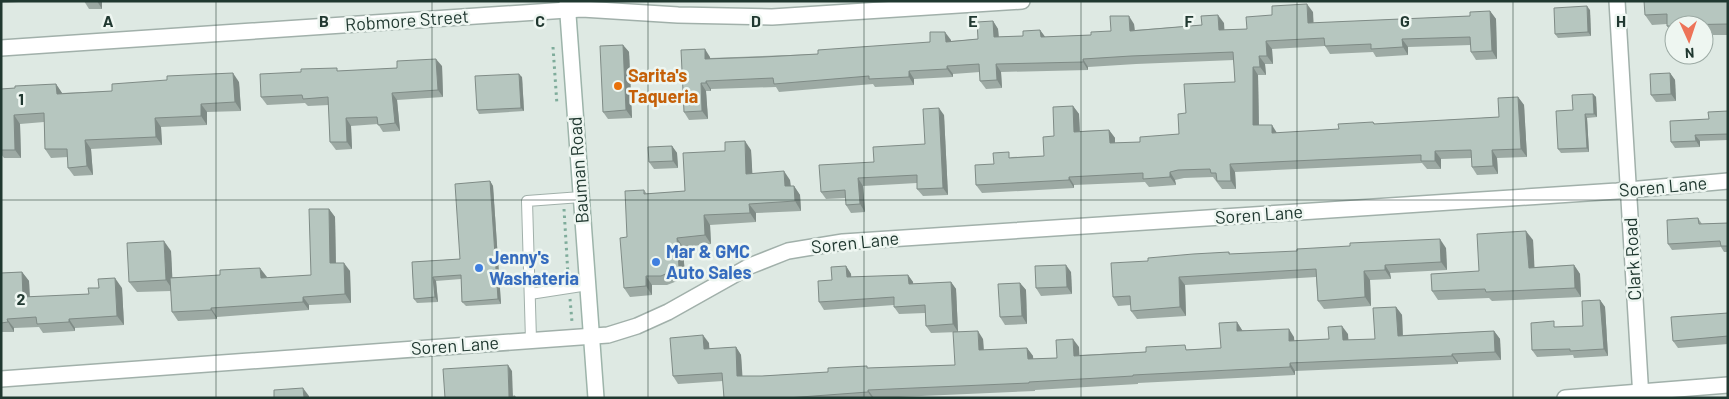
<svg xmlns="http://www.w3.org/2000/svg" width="1729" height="399" font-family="Barlow,sans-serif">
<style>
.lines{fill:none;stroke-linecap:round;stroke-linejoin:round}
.lane-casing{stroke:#a1b0aa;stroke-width:12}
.street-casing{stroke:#a1b0aa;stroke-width:18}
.secondary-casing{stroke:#9db4aa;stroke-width:18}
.path{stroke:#7fac9b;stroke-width:3;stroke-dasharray:2.5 4;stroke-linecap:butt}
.lane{stroke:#fff;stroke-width:10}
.street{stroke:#fff;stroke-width:15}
.secondary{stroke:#fff;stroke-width:15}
.wall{fill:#9daaa4}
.shaded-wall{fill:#7f8b86}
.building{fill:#b6c6bf;stroke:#7f8b86}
.grid{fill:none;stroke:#203830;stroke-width:1;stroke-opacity:0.55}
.food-dot{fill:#e8710a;stroke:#eef6f1;stroke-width:2}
.shop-dot{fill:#3f7fe0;stroke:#eef6f1;stroke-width:2}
.labels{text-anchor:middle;stroke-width:5;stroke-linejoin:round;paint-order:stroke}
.street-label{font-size:18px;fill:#203830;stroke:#eef6f1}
.food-label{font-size:18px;font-weight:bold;fill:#c56008;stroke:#eef6f1;text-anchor:start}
.shop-label{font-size:18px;font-weight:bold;fill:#366cbe;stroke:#eef6f1;text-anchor:start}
.grid-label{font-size:16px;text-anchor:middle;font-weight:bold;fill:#203830;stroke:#eef6f1;stroke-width:5;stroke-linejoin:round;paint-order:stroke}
</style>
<rect width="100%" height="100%" fill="#dee9e3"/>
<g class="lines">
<defs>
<g id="lane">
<path d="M 530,294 L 588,285"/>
<path d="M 531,340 L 527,201 L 581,197"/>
</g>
<g id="street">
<path d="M 1617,1 L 1641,398"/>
<path d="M 1,48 L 582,9 L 678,15 L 772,17 L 1022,1"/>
<path d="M 1,379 L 608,335 L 637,326 L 668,312 L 750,266 L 788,251 L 843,242 L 1617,191 L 1728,181"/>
<path d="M 1565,398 L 1728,385"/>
</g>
<path id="secondary" d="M 567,1 L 596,398"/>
</defs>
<use href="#lane" class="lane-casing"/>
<use href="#street" class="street-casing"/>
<use href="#secondary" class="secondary-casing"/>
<g class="path">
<path d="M 553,47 L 557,105"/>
<path d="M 564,209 L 568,275"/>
<path d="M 570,299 L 572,322"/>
</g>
<use href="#lane" class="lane"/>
<use href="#street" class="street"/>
<use href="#secondary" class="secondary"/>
</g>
<g class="wall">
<path d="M 1,1 L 36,1 L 1,3 Z"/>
<path d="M 84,1 L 102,1 L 102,9 L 89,9 Z"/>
<path d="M 1728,1 L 1728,35 L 1704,35 L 1704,25 L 1674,25 L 1674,36 L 1667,26 L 1667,24 L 1652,25 L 1645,15 Z"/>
<path d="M 1590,10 L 1591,36 L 1558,38 L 1555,34 Z"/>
<path d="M 1490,11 L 1496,19 L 1497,59 L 1476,60 L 1471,52 L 1471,45 L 1408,47 L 1408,55 L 1376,57 L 1373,52 L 1330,54 L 1325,46 L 1272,49 L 1273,64 L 1265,64 L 1266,75 L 1258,75 L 1259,125 L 1277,133 L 1339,129 L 1373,122 L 1375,124 L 1499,117 L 1518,97 L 1524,105 L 1527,157 L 1497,158 L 1498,174 L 1477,175 L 1472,167 L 1471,158 L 1441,159 L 1441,169 L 1427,169 L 1422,163 L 1235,172 L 1236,189 L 1222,189 L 1213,177 L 1184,178 L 1175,180 L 1176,185 L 1149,187 L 1145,182 L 1074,185 L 1074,188 L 982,193 L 976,185 L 994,164 L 1012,157 L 1044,156 L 1054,136 L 1073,106 L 1079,114 L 1080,131 L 1109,130 L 1115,138 L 1115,143 L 1140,142 L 1179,134 L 1186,113 L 1235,82 L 1234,60 L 1136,64 L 1088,67 L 1088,70 L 1001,72 L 1002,88 L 986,89 L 980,81 L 980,72 L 953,74 L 953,77 L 914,79 L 914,85 L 875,87 L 873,84 L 779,92 L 776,87 L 711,89 L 711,91 L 706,91 L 708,119 L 689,120 L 684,112 L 710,57 L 710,58 L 818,54 L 951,40 L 951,41 L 978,39 L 993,21 L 998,29 L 999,37 L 1023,36 L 1040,30 L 1045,37 L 1091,35 L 1111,31 L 1134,24 L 1135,30 L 1202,25 L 1224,23 L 1224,30 L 1247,29 L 1272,15 L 1313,12 L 1313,23 L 1470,16 Z"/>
<path d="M 623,45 L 629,52 L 632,118 L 608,119 L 603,112 Z"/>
<path d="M 442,66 L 443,97 L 397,100 L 400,131 L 383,132 L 378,124 L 351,126 L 352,149 L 336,150 L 330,142 L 329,105 L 308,106 L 305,103 L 267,105 L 261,97 L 339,71 Z"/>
<path d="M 1670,73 L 1675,80 L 1676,101 L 1656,102 L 1651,95 Z"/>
<path d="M 522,77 L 524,111 L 479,114 L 477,110 Z"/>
<path d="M 239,82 L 241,111 L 207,112 L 207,125 L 161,127 L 162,145 L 91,149 L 93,175 L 74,176 L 68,168 L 68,157 L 51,158 L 45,149 L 44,122 L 20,124 L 21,158 L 4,158 L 1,154 L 1,89 L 15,88 L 56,84 L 62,93 L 112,91 Z"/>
<path d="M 1593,94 L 1596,97 L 1597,117 L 1587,118 L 1589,152 L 1561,153 L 1558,149 L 1573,110 Z"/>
<path d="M 1728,111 L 1728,140 L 1700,141 L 1700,147 L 1675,148 L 1671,142 L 1709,119 Z"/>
<path d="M 944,115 L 948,195 L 923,196 L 917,189 L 917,183 L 863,186 L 865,212 L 851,213 L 846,205 L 846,198 L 826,199 L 821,192 L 874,162 L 925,144 Z"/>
<path d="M 672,146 L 677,153 L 678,168 L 654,169 L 649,162 Z"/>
<path d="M 751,150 L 752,173 L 790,180 L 791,186 L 794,186 L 800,195 L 801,211 L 756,213 L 756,222 L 710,225 L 711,244 L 683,247 L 685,278 L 667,285 L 652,285 L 652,295 L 630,297 L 624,288 L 627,237 L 644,190 L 647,194 L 685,191 Z"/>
<path d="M 490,181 L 493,186 L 501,304 L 466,306 L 462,302 L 461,279 L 436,281 L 438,302 L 417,303 L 414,299 L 412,262 L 460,259 Z"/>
<path d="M 329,209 L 335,217 L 336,263 L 350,271 L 351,303 L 309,305 L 309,310 L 217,317 L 217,319 L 178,321 L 172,312 L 171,291 L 137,292 L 129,282 L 171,251 L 172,277 L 267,277 L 267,278 L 311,275 Z"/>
<path d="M 1698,218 L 1702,224 L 1728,223 L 1728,252 L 1724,252 L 1721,247 L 1672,250 L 1668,244 Z"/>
<path d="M 1533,240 L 1534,267 L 1574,265 L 1580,274 L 1581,297 L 1492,301 L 1489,298 L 1438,300 L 1432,291 L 1479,271 Z"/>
<path d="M 1446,248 L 1447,270 L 1390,273 L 1391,279 L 1370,280 L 1371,306 L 1324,309 L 1318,301 L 1316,277 L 1185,285 L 1186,316 L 1137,319 L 1131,311 L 1131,305 L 1118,306 L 1113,297 L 1148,261 L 1229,252 L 1230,254 Z"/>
<path d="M 846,266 L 851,274 L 851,277 L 908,275 L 913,282 L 913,284 L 951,282 L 956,289 L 958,332 L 931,333 L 926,326 L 925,313 L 899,314 L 894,307 L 894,305 L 824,310 L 819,302 L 832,280 Z"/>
<path d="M 22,272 L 29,281 L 30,297 L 89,294 L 122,288 L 124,325 L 75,328 L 75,331 L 43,333 L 39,327 L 14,328 L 14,332 L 1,332 L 1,273 Z"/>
<path d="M 1071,272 L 1072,294 L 1041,296 L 1036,288 Z"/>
<path d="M 1020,283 L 1026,290 L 1027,324 L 1005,325 L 1000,317 Z"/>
<path d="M 1600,300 L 1605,307 L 1608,356 L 1574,358 L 1573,355 L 1537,357 L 1532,350 L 1558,327 L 1583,326 Z"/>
<path d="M 1396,307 L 1402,315 L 1403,335 L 1494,331 L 1500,339 L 1501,360 L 1458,362 L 1458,364 L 1295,371 L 1295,375 L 1138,383 L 1138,384 L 1035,390 L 1035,391 L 876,398 L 724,398 L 723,381 L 678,384 L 673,376 L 709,343 L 709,349 L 736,347 L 741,355 L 742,376 L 762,376 L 828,372 L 869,368 L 955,365 L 983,339 L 984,350 L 1027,348 L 1033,356 L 1033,359 L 1057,358 L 1079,347 L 1079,355 L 1221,348 L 1237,322 L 1242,330 L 1294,337 L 1294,341 L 1329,339 L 1348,334 L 1348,340 L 1375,339 Z"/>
<path d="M 1728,313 L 1728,344 L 1678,348 L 1673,341 Z"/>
</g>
<g class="shaded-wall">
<path d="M 97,1 L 102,1 L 102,9 Z"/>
<path d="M 1307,4 L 1313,12 L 1314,31 L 1308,23 Z"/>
<path d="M 1587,6 L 1590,10 L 1591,36 L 1588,32 Z"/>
<path d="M 1490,11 L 1496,19 L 1497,59 L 1492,51 Z"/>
<path d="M 1218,15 L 1224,23 L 1225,38 L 1219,30 Z"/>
<path d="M 1129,16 L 1134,24 L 1135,39 L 1130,31 Z"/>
<path d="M 993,21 L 998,29 L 999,45 L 994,37 Z"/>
<path d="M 1040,30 L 1046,38 L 1041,37 Z"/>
<path d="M 945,32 L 951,40 L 951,50 L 946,42 Z"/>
<path d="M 1402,39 L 1408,47 L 1408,55 L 1403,47 Z"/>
<path d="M 1266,41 L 1272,49 L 1273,64 L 1267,56 Z"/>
<path d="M 623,45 L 629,52 L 632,118 L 626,110 Z"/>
<path d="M 705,49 L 710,57 L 711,67 L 705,59 Z"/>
<path d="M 1259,56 L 1265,64 L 1266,75 L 1260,67 Z"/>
<path d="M 436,59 L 442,66 L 443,97 L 438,90 Z"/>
<path d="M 1083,59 L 1088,67 L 1088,70 L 1083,62 Z"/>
<path d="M 996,64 L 1001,72 L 1002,88 L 997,80 Z"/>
<path d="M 947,66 L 953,74 L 953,77 L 947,69 Z"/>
<path d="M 1253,67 L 1258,75 L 1259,133 L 1253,125 Z"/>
<path d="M 909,71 L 914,79 L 914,85 L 909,77 Z"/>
<path d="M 233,73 L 239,82 L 241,111 L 235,102 Z"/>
<path d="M 1670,73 L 1675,80 L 1676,101 L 1671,94 Z"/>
<path d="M 519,74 L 522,77 L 524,111 L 521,108 Z"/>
<path d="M 706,81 L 711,89 L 711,91 L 706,83 Z"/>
<path d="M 701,83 L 706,91 L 708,119 L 702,111 Z"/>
<path d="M 56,84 L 62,93 L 63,102 L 57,94 Z"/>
<path d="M 392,93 L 397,100 L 400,131 L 395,123 Z"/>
<path d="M 1593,94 L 1596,97 L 1597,117 L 1594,114 Z"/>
<path d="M 1518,97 L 1524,105 L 1527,157 L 1521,149 Z"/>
<path d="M 201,104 L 207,112 L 207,125 L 201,116 Z"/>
<path d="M 1073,106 L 1079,114 L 1080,140 L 1074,132 Z"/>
<path d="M 939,108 L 944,115 L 948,195 L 943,188 Z"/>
<path d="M 1585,114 L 1587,118 L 1589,152 L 1587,148 Z"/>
<path d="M 14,115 L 20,124 L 21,158 L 15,150 Z"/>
<path d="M 155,118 L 161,127 L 162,145 L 156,137 Z"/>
<path d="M 346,118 L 351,126 L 352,149 L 347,142 Z"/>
<path d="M 1272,125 L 1277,133 L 1272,133 Z"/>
<path d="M 1109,130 L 1115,138 L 1115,151 L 1110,143 Z"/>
<path d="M 1695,135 L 1700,141 L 1700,147 L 1696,141 Z"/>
<path d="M 85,140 L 91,149 L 93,175 L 87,166 Z"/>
<path d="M 745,141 L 751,150 L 753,183 L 746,174 Z"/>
<path d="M 672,146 L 677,153 L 678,168 L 673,161 Z"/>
<path d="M 1492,150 L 1497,158 L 1498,174 L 1493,166 Z"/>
<path d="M 1435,151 L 1441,159 L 1441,169 L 1435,161 Z"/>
<path d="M 1230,164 L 1235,172 L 1236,189 L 1231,181 Z"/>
<path d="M 784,171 L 790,180 L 791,195 L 785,186 Z"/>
<path d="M 1170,172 L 1175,180 L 1176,185 L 1170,177 Z"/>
<path d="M 1069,177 L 1074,185 L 1074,188 L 1069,180 Z"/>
<path d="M 858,178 L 863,186 L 865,212 L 860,204 Z"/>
<path d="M 490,181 L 493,186 L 501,304 L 498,299 Z"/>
<path d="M 794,186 L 800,195 L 801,211 L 795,201 Z"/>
<path d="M 749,204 L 756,213 L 756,222 L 750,213 Z"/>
<path d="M 329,209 L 335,217 L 336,272 L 330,263 Z"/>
<path d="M 704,215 L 710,225 L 711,244 L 705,235 Z"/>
<path d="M 1526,231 L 1533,240 L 1535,276 L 1529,268 Z"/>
<path d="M 677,238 L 683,247 L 685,278 L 679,268 Z"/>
<path d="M 1440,239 L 1446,248 L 1447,270 L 1441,262 Z"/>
<path d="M 164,241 L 171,251 L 173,290 L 166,280 Z"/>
<path d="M 344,263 L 350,271 L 351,303 L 345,294 Z"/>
<path d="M 1066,265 L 1071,272 L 1072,294 L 1067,287 Z"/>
<path d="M 1385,265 L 1390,273 L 1391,279 L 1385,270 Z"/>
<path d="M 1574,265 L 1580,274 L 1581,297 L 1575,288 Z"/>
<path d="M 846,266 L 851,274 L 852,284 L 847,277 Z"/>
<path d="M 260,268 L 267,277 L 267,287 L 261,278 Z"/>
<path d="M 1364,271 L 1370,280 L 1371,306 L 1365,297 Z"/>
<path d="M 22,272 L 29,281 L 30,306 L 23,297 Z"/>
<path d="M 908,275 L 913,282 L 914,291 L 909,284 Z"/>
<path d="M 646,276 L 652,285 L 652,295 L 646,286 Z"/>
<path d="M 433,277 L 436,281 L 438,302 L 435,297 Z"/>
<path d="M 1179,277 L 1185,285 L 1186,316 L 1180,307 Z"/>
<path d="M 115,278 L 122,288 L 124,325 L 117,316 Z"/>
<path d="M 951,282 L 956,289 L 958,332 L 953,324 Z"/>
<path d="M 1020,283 L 1026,290 L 1027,324 L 1022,316 Z"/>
<path d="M 303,297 L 309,305 L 309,310 L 303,302 Z"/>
<path d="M 1600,300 L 1605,307 L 1608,356 L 1604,349 Z"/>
<path d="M 1396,307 L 1402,315 L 1403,344 L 1398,336 Z"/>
<path d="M 211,308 L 217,317 L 217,319 L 211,310 Z"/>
<path d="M 7,319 L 14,328 L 14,332 L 8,322 Z"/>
<path d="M 69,319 L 75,328 L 75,331 L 69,322 Z"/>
<path d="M 1237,322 L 1242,330 L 1243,339 L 1237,331 Z"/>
<path d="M 1342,326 L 1348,334 L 1349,348 L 1343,340 Z"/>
<path d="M 1289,329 L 1294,337 L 1295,349 L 1289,341 Z"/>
<path d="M 978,331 L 983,339 L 984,358 L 979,350 Z"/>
<path d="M 1494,331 L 1500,339 L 1501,360 L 1495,352 Z"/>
<path d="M 703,335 L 709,343 L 710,357 L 704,349 Z"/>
<path d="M 1073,339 L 1079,347 L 1080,364 L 1074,356 Z"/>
<path d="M 736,347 L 741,355 L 743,384 L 737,376 Z"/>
<path d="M 1027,348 L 1033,356 L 1034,367 L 1028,359 Z"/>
<path d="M 1452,354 L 1458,362 L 1458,364 L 1452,356 Z"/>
<path d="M 1290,363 L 1295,371 L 1295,375 L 1290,367 Z"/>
<path d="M 508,365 L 512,371 L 513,398 L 509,397 Z"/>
<path d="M 303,388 L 309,396 L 309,398 L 304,398 Z"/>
<path d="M 868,390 L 874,398 L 872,398 L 868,392 Z"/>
</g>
<g class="building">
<path d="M 1644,1 L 1728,1 L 1728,24 L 1674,25 L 1674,26 L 1667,26 L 1667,14 L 1645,15 Z"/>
<path d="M 1307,4 L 1308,23 L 1470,16 L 1470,12 L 1490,11 L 1492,51 L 1471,52 L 1470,37 L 1402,39 L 1403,47 L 1371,49 L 1371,44 L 1325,46 L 1324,38 L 1266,41 L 1267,56 L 1259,56 L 1260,67 L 1253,67 L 1253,125 L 1272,125 L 1272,133 L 1339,129 L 1338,124 L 1373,122 L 1374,124 L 1499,117 L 1498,98 L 1518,97 L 1521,149 L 1492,150 L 1493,166 L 1472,167 L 1471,150 L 1435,151 L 1435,161 L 1421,161 L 1421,155 L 1230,164 L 1231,181 L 1217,181 L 1216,173 L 1211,173 L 1210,169 L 1178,170 L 1170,172 L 1170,177 L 1143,179 L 1143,173 L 1069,177 L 1069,180 L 976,185 L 975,165 L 994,164 L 993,153 L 1009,152 L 1009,158 L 1044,156 L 1043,137 L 1054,136 L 1053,107 L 1073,106 L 1074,132 L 1109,130 L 1110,143 L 1140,142 L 1140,137 L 1179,134 L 1178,114 L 1186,113 L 1184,84 L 1235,82 L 1233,52 L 1131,56 L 1083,59 L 1083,62 L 996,64 L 997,80 L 980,81 L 979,64 L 947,66 L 947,69 L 909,71 L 909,77 L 869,79 L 869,76 L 774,84 L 773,78 L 706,81 L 706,83 L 701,83 L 702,111 L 684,112 L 681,50 L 705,49 L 705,59 L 763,57 L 818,54 L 818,50 L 930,42 L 930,32 L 945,32 L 946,42 L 978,39 L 977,22 L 993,21 L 994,37 L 1023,36 L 1023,31 L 1040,30 L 1041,37 L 1091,35 L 1091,32 L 1111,31 L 1110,16 L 1129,16 L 1130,31 L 1202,25 L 1201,16 L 1218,15 L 1219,30 L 1247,29 L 1246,17 L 1272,15 L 1272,6 Z"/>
<path d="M 1587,6 L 1588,32 L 1555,34 L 1554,8 Z"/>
<path d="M 623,45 L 626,110 L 603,112 L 600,46 Z"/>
<path d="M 436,59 L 438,90 L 392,93 L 395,123 L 378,125 L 377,117 L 346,118 L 347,142 L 330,142 L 328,97 L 303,99 L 302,95 L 261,97 L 260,74 L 301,72 L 301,69 L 337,68 L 337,71 L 397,68 L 397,61 Z"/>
<path d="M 233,73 L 235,102 L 201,104 L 201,116 L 155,118 L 156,137 L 85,140 L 87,166 L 68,168 L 67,149 L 45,149 L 44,113 L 14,115 L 15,150 L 1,150 L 1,89 L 15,88 L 15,86 L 56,84 L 57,94 L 112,91 L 112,84 L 167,80 L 167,76 Z"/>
<path d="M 1670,73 L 1671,94 L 1651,95 L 1650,74 Z"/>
<path d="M 519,74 L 521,108 L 477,110 L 475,76 Z"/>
<path d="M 1593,94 L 1594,114 L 1585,114 L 1587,148 L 1558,149 L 1556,111 L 1573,110 L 1572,95 Z"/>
<path d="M 939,108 L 943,188 L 917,189 L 917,175 L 858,178 L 860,204 L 846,205 L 845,190 L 821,192 L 819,165 L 874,162 L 873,147 L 925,144 L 923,109 Z"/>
<path d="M 1728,111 L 1728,134 L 1695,135 L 1696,141 L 1671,142 L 1670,121 L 1709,119 L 1708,112 Z"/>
<path d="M 745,141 L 746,174 L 784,171 L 785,186 L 794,186 L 795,201 L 749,204 L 750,213 L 704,215 L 705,235 L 677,238 L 679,268 L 661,276 L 646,276 L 646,286 L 624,288 L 620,238 L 627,237 L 625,191 L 644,190 L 644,194 L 685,191 L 683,153 L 725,151 L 725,142 Z"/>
<path d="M 672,146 L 673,161 L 649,162 L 648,147 Z"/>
<path d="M 490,181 L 498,299 L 462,302 L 461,275 L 433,277 L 435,297 L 414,299 L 412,262 L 460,259 L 455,184 Z"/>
<path d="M 309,209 L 329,209 L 330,263 L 344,263 L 345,294 L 303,297 L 303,302 L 211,308 L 211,310 L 172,312 L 170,278 L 220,275 L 220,270 L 260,268 L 261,278 L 311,275 Z"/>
<path d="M 1698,218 L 1699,224 L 1728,223 L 1728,246 L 1721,246 L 1720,241 L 1668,244 L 1667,220 Z"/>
<path d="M 1526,231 L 1529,268 L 1574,265 L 1575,288 L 1486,292 L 1485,289 L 1432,291 L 1431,274 L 1479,271 L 1477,234 Z"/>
<path d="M 1440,239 L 1441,262 L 1385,265 L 1385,270 L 1364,271 L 1365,297 L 1318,301 L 1316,269 L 1179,277 L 1180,307 L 1131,311 L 1130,296 L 1113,297 L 1111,263 L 1148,261 L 1148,258 L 1193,254 L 1229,252 L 1229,254 L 1297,251 L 1297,249 L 1350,246 L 1350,243 Z"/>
<path d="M 164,241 L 166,280 L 129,282 L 127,243 Z"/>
<path d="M 1066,265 L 1067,287 L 1036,288 L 1035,266 Z"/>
<path d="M 846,266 L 847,277 L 908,275 L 909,284 L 951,282 L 953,324 L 926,326 L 925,305 L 894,307 L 894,297 L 819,302 L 818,281 L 832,280 L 831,267 Z"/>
<path d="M 22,272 L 23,297 L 89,294 L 88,288 L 99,288 L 98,279 L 115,278 L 117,316 L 69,319 L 69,322 L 37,324 L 36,317 L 7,319 L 8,322 L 1,323 L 1,273 Z"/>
<path d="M 1020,283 L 1022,316 L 1000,317 L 998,284 Z"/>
<path d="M 1600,300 L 1604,349 L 1570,351 L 1570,349 L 1532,350 L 1531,323 L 1554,321 L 1554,327 L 1583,326 L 1582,301 Z"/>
<path d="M 1396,307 L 1398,336 L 1494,331 L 1495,352 L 1452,354 L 1452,356 L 1290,363 L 1290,367 L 1133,375 L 1133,376 L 1029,382 L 1029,383 L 868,390 L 868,392 L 787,398 L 724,398 L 722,373 L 673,376 L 670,338 L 703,335 L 704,349 L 736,347 L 737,376 L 762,376 L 828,372 L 828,368 L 867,366 L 867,368 L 955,365 L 953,332 L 978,331 L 979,350 L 1027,348 L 1028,359 L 1057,358 L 1056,340 L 1073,339 L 1074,356 L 1146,352 L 1146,347 L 1185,345 L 1186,350 L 1221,348 L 1219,323 L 1237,322 L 1237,331 L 1289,329 L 1289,341 L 1329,339 L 1328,327 L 1342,326 L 1343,340 L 1375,339 L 1373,308 Z"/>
<path d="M 1728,313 L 1728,336 L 1673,341 L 1671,317 Z"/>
<path d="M 508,365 L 509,397 L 515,396 L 515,398 L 445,398 L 443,369 Z"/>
<path d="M 303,388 L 304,398 L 274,398 L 274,390 Z"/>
</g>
<path class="grid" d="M 216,1 L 216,398M 432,1 L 432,398M 648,1 L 648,398M 864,1 L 864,398M 1081,1 L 1081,398M 1297,1 L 1297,398M 1513,1 L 1513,398M 1,200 L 1728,200"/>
<circle class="food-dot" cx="618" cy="86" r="5"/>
<g class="shop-dot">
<circle cx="656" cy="262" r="5"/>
<circle cx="479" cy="268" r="5"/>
</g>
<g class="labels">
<g class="street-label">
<text transform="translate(407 21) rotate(-4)" y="6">Robmore Street</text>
<text transform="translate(579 170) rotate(-94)" y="6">Bauman Road</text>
<text transform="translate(1663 187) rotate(-5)" y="6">Soren Lane</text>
<text transform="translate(1259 215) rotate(-4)" y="6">Soren Lane</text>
<text transform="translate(855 243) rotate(-6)" y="6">Soren Lane</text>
<text transform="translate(1633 259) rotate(-93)" y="6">Clark Road</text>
<text transform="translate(455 346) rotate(-4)" y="6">Soren Lane</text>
</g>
<g class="food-label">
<text x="628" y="82">Sarita's<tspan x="628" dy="21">Taqueria</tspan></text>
</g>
<g class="shop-label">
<text x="666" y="258">Mar &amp; GMC<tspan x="666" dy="21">Auto Sales</tspan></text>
<text x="489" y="264">Jenny's<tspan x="489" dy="21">Washateria</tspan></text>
</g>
</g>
<g class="grid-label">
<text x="108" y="27">A</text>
<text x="324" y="27">B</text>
<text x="540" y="27">C</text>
<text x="756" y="27">D</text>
<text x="973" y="27">E</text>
<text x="1189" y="27">F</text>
<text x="1405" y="27">G</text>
<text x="1621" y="27">H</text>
<text x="21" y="105">1</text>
<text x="21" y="305">2</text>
</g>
<rect width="1729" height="399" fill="none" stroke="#203830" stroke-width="5"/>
<g transform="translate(1689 40) rotate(177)"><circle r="24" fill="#eef6f1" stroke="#9caaa4"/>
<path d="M0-4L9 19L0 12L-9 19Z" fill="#ed7358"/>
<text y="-8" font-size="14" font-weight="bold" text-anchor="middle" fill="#203830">N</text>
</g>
</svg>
